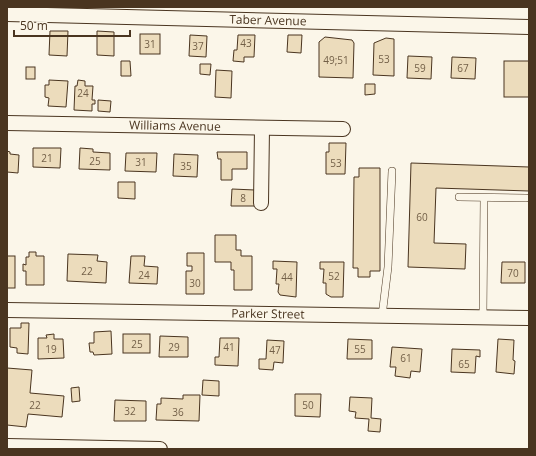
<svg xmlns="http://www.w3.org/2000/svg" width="536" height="456" font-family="'Open Sans',sans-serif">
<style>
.building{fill:#ecdcbc;stroke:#4a3520}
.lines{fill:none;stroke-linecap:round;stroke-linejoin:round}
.lane-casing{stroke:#4a3520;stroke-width:8}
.street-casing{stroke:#4a3520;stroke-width:16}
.lane{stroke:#fbf6e9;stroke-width:7}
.street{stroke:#fbf6e9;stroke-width:14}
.labels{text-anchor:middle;stroke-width:3;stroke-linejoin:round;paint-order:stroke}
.number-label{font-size:10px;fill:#725f47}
.street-label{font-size:12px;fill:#4a3520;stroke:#fbf6e9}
</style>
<rect width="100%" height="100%" fill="#fbf6e9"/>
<g class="building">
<path d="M 50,31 L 68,31 L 67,56 L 49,55 Z"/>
<path d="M 97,31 L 114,32 L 114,56 L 97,55 Z"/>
<rect x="140" y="34" width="20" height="20"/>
<path d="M 190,35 L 207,36 L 206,57 L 189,56 Z"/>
<path d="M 238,35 L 255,35 L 254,57 L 244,57 L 244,62 L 233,61 L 234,50 L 237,50 Z"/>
<path d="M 288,35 L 302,35 L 301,53 L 287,52 Z"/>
<path d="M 325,37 L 352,40 L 354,43 L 353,78 L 319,77 L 319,42 Z"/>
<path d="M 386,38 L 394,39 L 394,76 L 373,75 L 374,43 Z"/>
<path d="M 408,56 L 432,57 L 431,79 L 407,78 Z"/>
<path d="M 452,57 L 476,58 L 475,79 L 451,78 Z"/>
<path d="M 121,61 L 130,61 L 131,76 L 121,76 Z"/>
<rect x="504" y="61" width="25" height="36"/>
<path d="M 200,64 L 211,64 L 210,75 L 200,74 Z"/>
<rect x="26" y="67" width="9" height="12"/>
<path d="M 216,70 L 232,71 L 231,98 L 215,97 Z"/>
<path d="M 49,80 L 68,81 L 66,107 L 48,106 L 49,98 L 45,97 L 45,85 L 49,85 Z"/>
<path d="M 78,80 L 85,81 L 85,86 L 93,86 L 92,100 L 95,100 L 95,104 L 92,104 L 92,111 L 74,110 L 75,86 L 77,86 Z"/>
<path d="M 365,84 L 375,84 L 375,94 L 365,95 Z"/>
<path d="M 98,100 L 111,101 L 110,112 L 98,111 Z"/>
<path d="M 329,143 L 346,143 L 345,174 L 326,174 L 326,152 L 329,152 Z"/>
<path d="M 33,148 L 61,148 L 60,168 L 33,167 Z"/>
<path d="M 80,148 L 93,149 L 93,152 L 110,153 L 110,170 L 79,169 Z"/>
<path d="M 7,151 L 10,152 L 10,154 L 19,155 L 18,173 L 7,172 Z"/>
<path d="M 217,152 L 247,152 L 247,169 L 232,169 L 232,180 L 221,180 L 221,159 L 218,159 Z"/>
<path d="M 126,153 L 157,153 L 156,172 L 125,171 Z"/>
<path d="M 174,154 L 198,155 L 197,177 L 173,176 Z"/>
<path d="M 411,163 L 529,167 L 529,191 L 436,188 L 434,243 L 466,244 L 465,269 L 408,267 Z"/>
<path d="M 359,168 L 380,168 L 380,271 L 370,271 L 370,277 L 358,277 L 358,268 L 353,268 L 354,177 L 359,177 Z"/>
<path d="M 118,182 L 135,182 L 135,199 L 118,198 Z"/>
<path d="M 232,189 L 255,190 L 255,206 L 231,206 Z"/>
<path d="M 215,235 L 236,235 L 236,250 L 241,250 L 241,256 L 252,256 L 252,290 L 234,290 L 234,270 L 231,270 L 231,262 L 215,262 Z"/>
<path d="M 29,252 L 36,252 L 36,256 L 44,256 L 44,285 L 26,285 L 26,271 L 23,271 L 23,264 L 26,265 L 26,257 L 29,257 Z"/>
<path d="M 187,253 L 204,253 L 204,294 L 186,294 L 186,271 L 192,271 L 192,266 L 187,266 Z"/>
<path d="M 68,254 L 98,255 L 97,261 L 107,262 L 106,283 L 67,281 Z"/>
<rect x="7" y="256" width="8" height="32"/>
<path d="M 131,256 L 145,256 L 144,266 L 158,267 L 157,284 L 129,283 Z"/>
<path d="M 273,261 L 297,262 L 296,297 L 280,295 L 278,292 L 279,284 L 276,284 L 277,269 L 273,269 Z"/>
<path d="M 320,262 L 344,262 L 343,297 L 331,297 L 326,294 L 326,283 L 323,283 L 324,269 L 320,269 Z"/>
<path d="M 502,262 L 525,262 L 525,283 L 501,283 Z"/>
<path d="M 21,323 L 29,323 L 28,354 L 17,353 L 17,348 L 10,347 L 10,328 L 21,328 Z"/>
<path d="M 111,331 L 112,354 L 94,355 L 93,352 L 90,352 L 89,343 L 94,343 L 94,332 Z"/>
<path d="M 54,334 L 54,339 L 63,339 L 64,358 L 38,359 L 38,338 L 47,338 L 46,335 Z"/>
<rect x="123" y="334" width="27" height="19"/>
<path d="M 160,336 L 188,337 L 188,357 L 159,357 Z"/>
<path d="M 220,338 L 239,338 L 238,366 L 215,365 L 215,357 L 219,357 Z"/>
<path d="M 348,339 L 372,340 L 372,359 L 347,359 Z"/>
<path d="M 498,339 L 514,340 L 513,360 L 515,361 L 514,374 L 496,372 Z"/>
<path d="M 267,340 L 284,341 L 283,363 L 274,362 L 273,370 L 259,369 L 259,359 L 266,359 Z"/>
<path d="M 392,347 L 422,349 L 420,372 L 411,371 L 410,378 L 395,376 L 396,367 L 390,367 Z"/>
<path d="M 452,349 L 480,350 L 480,357 L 476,356 L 475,373 L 451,372 Z"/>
<path d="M 7,368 L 32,370 L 30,393 L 64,396 L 62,417 L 28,414 L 26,427 L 7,425 Z"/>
<path d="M 203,380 L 219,381 L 219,396 L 202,395 Z"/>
<path d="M 79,387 L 80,401 L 72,402 L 71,388 Z"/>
<path d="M 295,394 L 321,394 L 320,417 L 295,416 Z"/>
<path d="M 183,395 L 200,395 L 199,421 L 156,420 L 157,404 L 161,404 L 161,398 L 183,399 Z"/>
<path d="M 350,397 L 372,398 L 371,418 L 381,419 L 380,432 L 368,431 L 369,419 L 355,418 L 356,412 L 349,411 Z"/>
<path d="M 115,400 L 146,401 L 146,421 L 114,421 Z"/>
</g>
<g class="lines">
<defs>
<g id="lane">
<path d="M 459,197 L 526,198"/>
<path d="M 382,316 L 388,267 L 392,171"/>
<path d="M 483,317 L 484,198"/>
</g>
<g id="street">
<path id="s1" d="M 7,14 L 529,27"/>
<path id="s2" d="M 7,123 L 343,129"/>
<path d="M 261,203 L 262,128"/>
<path id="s3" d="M 7,310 L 529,318"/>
<path d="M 7,446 L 160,449"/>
</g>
</defs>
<use href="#lane" class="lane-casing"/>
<use href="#street" class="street-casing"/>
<use href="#lane" class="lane"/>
<use href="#street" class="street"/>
</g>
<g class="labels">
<g class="number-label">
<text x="246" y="47">43</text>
<text x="150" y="48">31</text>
<text x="198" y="50">37</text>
<text x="384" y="63">53</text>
<text x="336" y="64">49;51</text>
<text x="420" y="72">59</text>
<text x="463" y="72">67</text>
<text x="83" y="97">24</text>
<text x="47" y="162">21</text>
<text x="95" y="165">25</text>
<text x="141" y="166">31</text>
<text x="336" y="167">53</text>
<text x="186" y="170">35</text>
<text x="243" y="202">8</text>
<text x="422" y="221">60</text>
<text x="87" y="275">22</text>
<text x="513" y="277">70</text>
<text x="144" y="279">24</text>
<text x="334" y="280">52</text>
<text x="287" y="281">44</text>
<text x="195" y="287">30</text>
<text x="137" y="348">25</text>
<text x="174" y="351">29</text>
<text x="229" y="351">41</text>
<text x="51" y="353">19</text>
<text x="360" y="353">55</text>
<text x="275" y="354">47</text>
<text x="406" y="362">61</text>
<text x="464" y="368">65</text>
<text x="35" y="409">22</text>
<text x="308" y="409">50</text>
<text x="130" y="415">32</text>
<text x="178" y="416">36</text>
</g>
<g class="street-label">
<text dy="4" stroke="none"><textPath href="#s1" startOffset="261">Taber Avenue</textPath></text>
<text dy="4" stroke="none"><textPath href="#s2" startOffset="168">Williams Avenue</textPath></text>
<text dy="4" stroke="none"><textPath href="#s3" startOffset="261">Parker Street</textPath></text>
</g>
</g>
<rect width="536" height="456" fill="none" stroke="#4a3520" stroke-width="16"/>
<path d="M14 30v6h116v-6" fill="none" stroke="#4a3520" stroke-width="2"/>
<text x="20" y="30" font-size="12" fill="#4a3520" stroke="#fbf6e9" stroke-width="3" paint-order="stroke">50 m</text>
</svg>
